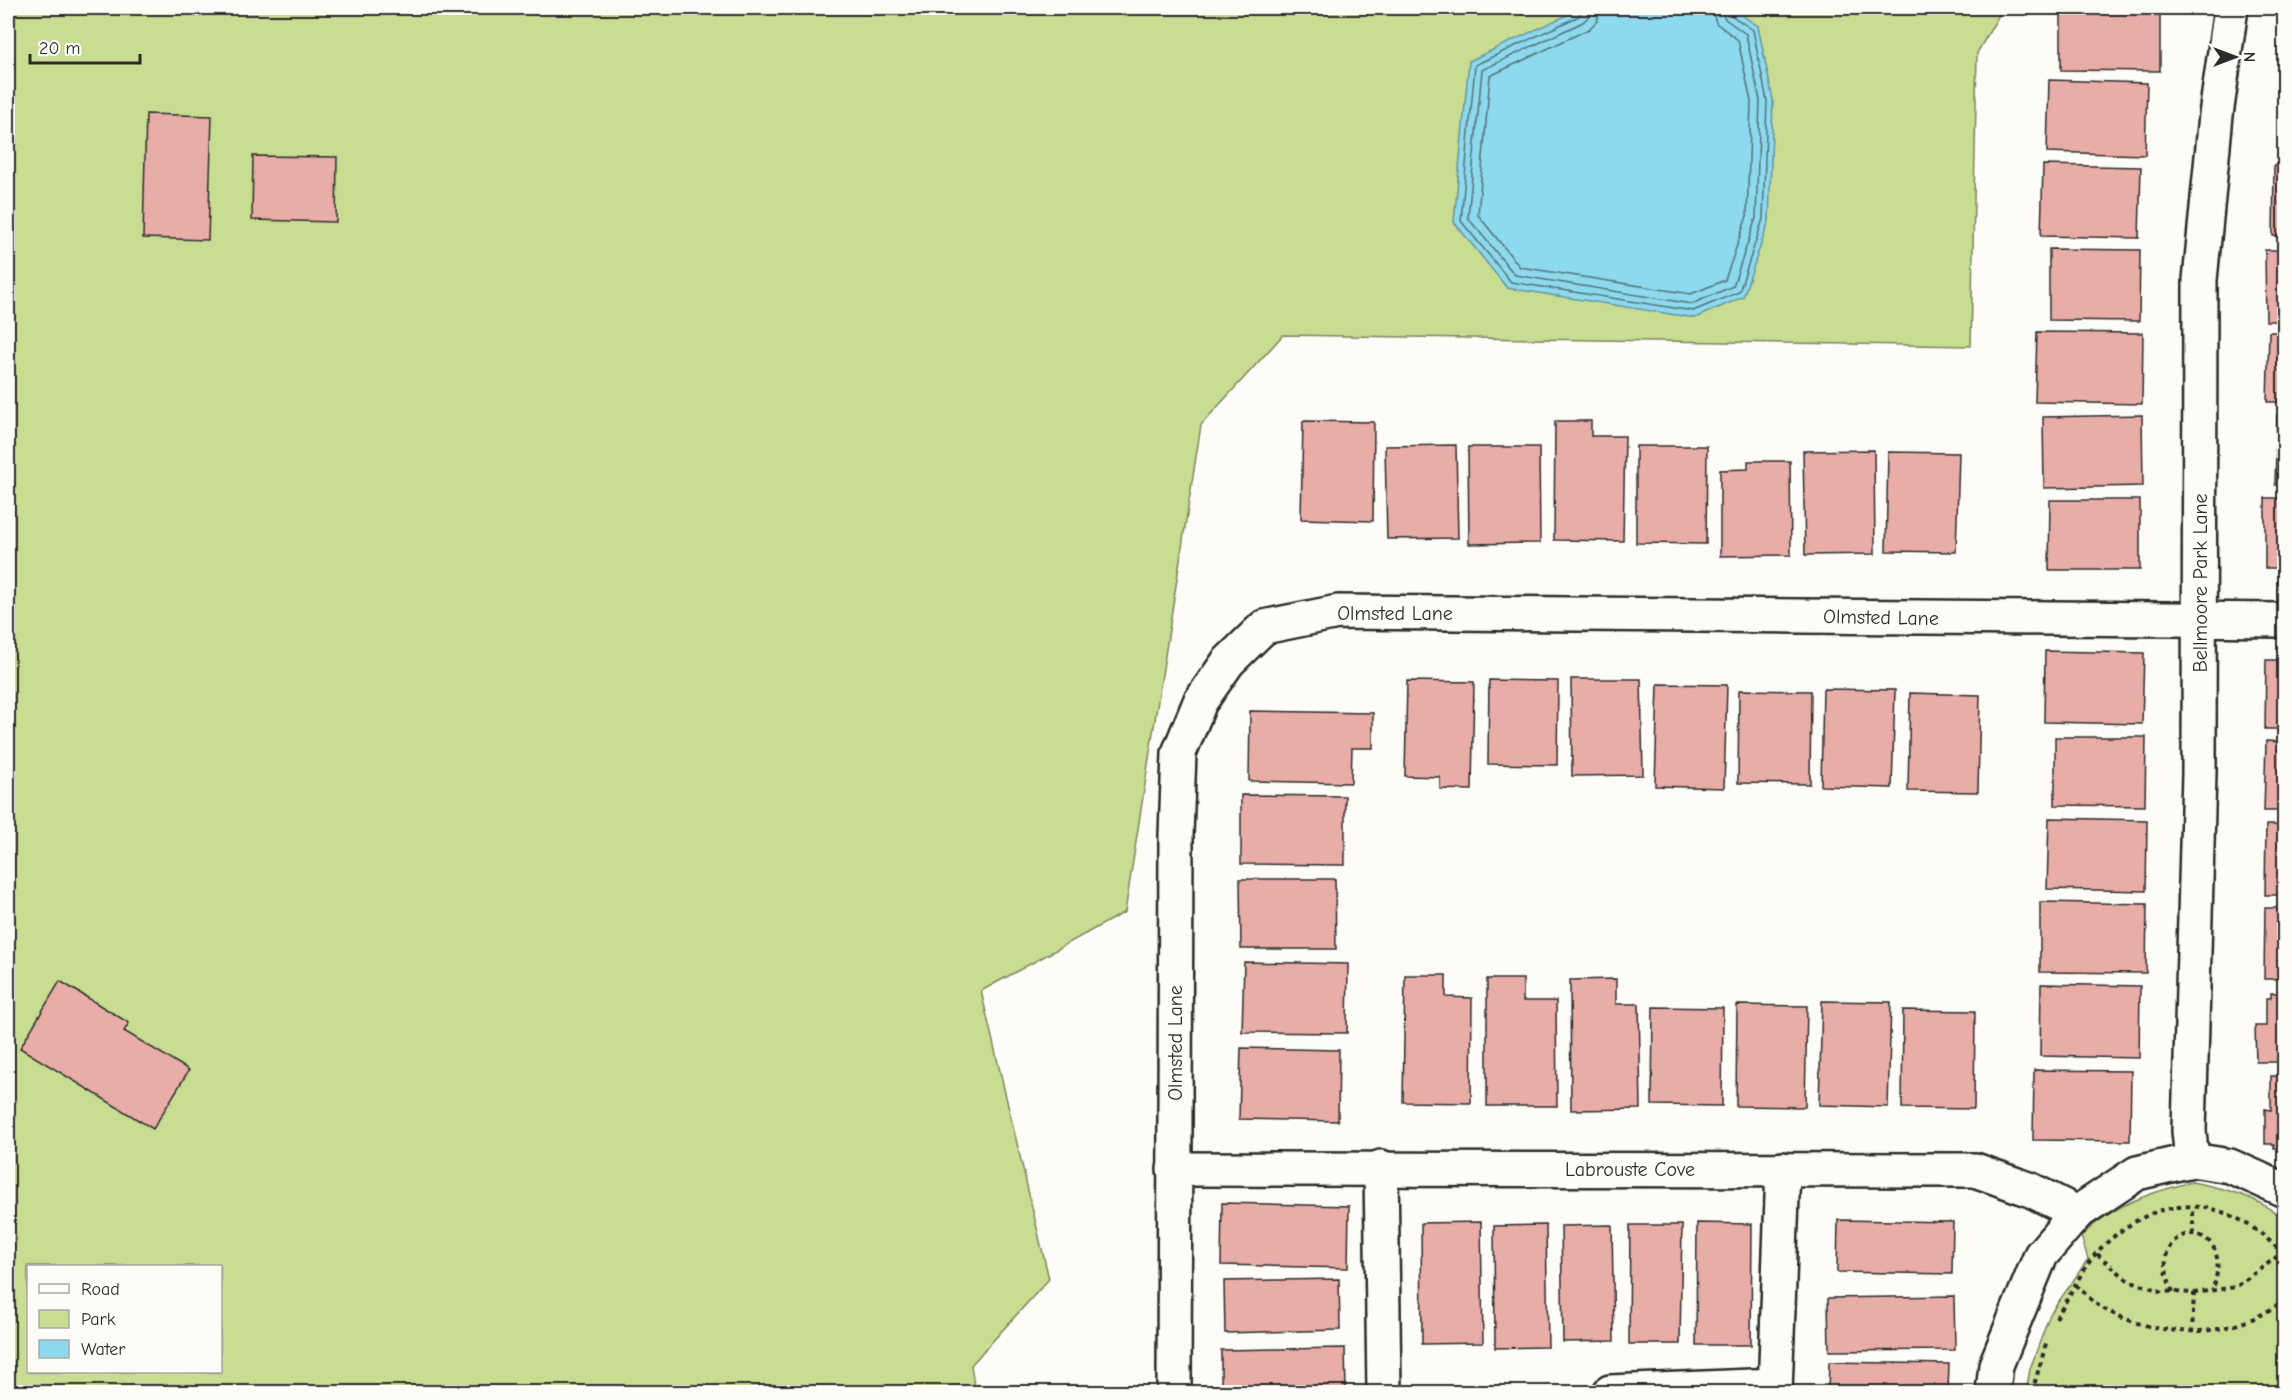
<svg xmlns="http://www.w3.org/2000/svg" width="2292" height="1400" font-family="'Comic Neue',sans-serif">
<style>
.green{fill:#c8dc92;stroke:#7a845e;stroke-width:1.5;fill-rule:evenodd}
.water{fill:#8dd9ed;stroke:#66939f;stroke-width:1.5}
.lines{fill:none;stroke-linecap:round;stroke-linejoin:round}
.shore{stroke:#527179;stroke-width:1.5}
.building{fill:#e8ada7;stroke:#2b2b2b;stroke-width:1.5}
.minor-casing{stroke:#2b2b2b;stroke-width:38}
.path{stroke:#2b2b2b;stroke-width:4;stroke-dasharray:4.5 4.5;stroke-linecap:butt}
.minor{stroke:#fdfcf7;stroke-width:33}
.labels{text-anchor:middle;stroke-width:4.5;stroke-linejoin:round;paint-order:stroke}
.street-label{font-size:20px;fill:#2b2b2b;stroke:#fdfcf7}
</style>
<rect width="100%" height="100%" fill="#fdfcf7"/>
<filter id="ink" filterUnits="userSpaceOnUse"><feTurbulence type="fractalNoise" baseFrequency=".0167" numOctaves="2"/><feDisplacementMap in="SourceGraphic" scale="12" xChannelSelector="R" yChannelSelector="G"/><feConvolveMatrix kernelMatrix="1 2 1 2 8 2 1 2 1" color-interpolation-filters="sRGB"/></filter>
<g filter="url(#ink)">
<g class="green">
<path d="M 8,8 L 2003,8 L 1977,53 L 1971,346 L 1283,335 L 1201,425 L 1125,912 L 981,991 L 1049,1279 L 971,1365 L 975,1392 L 8,1392 ZM 28,1266 L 220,1266 L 220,1372 L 28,1372 Z"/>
<path d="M 2192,1182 C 2227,1189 2256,1196 2284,1219 L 2284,1392 L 2026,1392 L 2030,1369 L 2050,1314 L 2088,1259 L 2081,1236 C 2115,1204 2148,1193 2192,1182 Z"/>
</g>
<path class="water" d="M 1582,8 L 1731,8 L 1758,26 L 1773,100 L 1769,221 L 1743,297 L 1695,318 L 1507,288 L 1454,222 L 1469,61 Z"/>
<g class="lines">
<g class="shore">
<path d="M 1583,8 L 1579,16 L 1475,65 L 1461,221 L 1511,282 L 1693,311 L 1739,292 L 1763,219 L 1767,101 L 1753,30 L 1731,15 L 1728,8"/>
<path d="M 1591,8 L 1589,16 L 1583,22 L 1482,70 L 1468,218 L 1515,275 L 1692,304 L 1733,286 L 1756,218 L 1760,101 L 1746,34 L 1725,19 L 1721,8"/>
<path d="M 1600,8 L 1597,21 L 1589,29 L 1490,76 L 1478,215 L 1520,267 L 1691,294 L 1725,280 L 1747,216 L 1751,102 L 1738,40 L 1716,23 L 1712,8"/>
</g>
</g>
<g class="building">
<path d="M 2061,8 L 2160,8 L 2160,71 L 2061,70 Z"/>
<path d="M 2049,80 L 2147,83 L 2145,155 L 2047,152 Z"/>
<path d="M 2282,81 L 2284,81 L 2284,153 L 2280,153 Z"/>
<path d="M 146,114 L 212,116 L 208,240 L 143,238 Z"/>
<path d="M 253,156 L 337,157 L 336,222 L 252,220 Z"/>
<path d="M 2043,165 L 2141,167 L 2139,238 L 2041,236 Z"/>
<path d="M 2274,166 L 2284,166 L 2284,236 L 2273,236 Z"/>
<path d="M 2049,249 L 2140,250 L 2139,321 L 2049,320 Z"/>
<path d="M 2265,250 L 2284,250 L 2284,321 L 2266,321 Z"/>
<path d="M 2037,332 L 2143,333 L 2142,404 L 2035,402 Z"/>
<path d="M 2269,332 L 2284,332 L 2284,402 L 2267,402 Z"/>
<path d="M 2142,415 L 2143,486 L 2044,488 L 2043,417 Z"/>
<path d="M 2277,415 L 2284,415 L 2284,485 L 2275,485 Z"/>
<path d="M 1303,421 L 1374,422 L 1373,521 L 1301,519 Z"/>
<path d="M 1555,421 L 1591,421 L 1591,436 L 1625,436 L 1623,541 L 1554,540 Z"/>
<path d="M 1456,445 L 1458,538 L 1387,539 L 1385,446 Z"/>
<path d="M 1636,446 L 1707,446 L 1706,544 L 1636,543 Z"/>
<path d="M 1468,447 L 1539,447 L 1540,543 L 1469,544 Z"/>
<path d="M 1874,450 L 1875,554 L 1805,555 L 1803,451 Z"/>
<path d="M 1888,452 L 1959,453 L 1956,552 L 1886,551 Z"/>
<path d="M 1748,461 L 1790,461 L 1791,555 L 1720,556 L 1720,470 L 1748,469 Z"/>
<rect x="2265" y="498" width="19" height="70"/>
<path d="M 2050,500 L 2140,500 L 2140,570 L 2049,570 Z"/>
<path d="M 2045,651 L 2144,653 L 2142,724 L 2044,722 Z"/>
<path d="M 2266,660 L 2284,660 L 2284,729 L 2265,729 Z"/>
<path d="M 1571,679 L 1641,679 L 1643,775 L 1572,776 Z"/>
<path d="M 1489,680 L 1558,681 L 1557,765 L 1488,764 Z"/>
<path d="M 1407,681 L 1474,682 L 1472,790 L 1440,789 L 1440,777 L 1405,776 Z"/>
<path d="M 1658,684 L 1727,685 L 1724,788 L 1655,786 Z"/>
<path d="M 1823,689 L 1895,690 L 1892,788 L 1821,786 Z"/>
<path d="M 1739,690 L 1811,691 L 1810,784 L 1738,783 Z"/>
<path d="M 1910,693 L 1980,695 L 1978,792 L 1908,791 Z"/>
<path d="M 1250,711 L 1373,713 L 1373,748 L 1352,748 L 1351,783 L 1249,781 Z"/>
<path d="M 2055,737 L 2146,737 L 2145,806 L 2055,805 Z"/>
<path d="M 2266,741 L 2284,742 L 2284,811 L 2264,811 Z"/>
<path d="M 1241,795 L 1345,796 L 1345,865 L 1241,864 Z"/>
<path d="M 2049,818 L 2147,820 L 2146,891 L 2047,889 Z"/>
<path d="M 2266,825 L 2284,825 L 2284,895 L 2265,895 Z"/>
<path d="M 1240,879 L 1335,879 L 1336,949 L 1241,949 Z"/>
<path d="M 2040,902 L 2147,904 L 2146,973 L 2040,972 Z"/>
<path d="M 2265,908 L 2284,908 L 2284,979 L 2264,979 Z"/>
<path d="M 1244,962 L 1348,964 L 1347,1033 L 1242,1032 Z"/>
<path d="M 1405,975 L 1446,975 L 1446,997 L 1472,998 L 1471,1103 L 1403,1102 Z"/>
<path d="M 1487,979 L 1523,979 L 1523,1001 L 1556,1001 L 1557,1106 L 1487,1106 Z"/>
<path d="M 1616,979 L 1616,1004 L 1639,1004 L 1641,1109 L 1571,1110 L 1570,980 Z"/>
<path d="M 60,981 L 129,1023 L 124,1031 L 189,1070 L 153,1129 L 20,1048 Z"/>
<path d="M 2041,984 L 2140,986 L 2139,1058 L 2040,1056 Z"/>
<path d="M 2271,993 L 2284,993 L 2284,1062 L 2256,1062 L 2255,1026 L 2266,1026 L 2266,998 L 2271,998 Z"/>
<path d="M 1822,1001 L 1891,1002 L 1888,1107 L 1819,1105 Z"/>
<path d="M 1737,1005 L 1807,1006 L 1805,1107 L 1736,1106 Z"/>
<path d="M 1653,1007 L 1723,1008 L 1722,1106 L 1652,1105 Z"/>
<path d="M 1903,1010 L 1975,1011 L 1974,1109 L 1902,1108 Z"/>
<path d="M 1241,1048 L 1339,1050 L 1338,1121 L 1239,1119 Z"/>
<path d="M 2034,1070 L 2131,1071 L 2130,1141 L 2033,1140 Z"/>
<path d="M 2271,1076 L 2284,1076 L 2284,1148 L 2274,1148 L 2274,1144 L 2265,1144 L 2265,1109 L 2271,1110 Z"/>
<path d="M 1222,1203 L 1349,1206 L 1348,1268 L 1221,1265 Z"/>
<path d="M 1838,1220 L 1953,1222 L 1952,1274 L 1837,1272 Z"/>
<path d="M 1481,1222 L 1483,1343 L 1422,1344 L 1421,1223 Z"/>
<path d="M 1697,1223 L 1752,1224 L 1751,1345 L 1696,1345 Z"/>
<path d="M 1546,1225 L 1548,1347 L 1495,1348 L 1494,1226 Z"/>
<path d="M 1612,1225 L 1614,1341 L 1563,1342 L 1561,1226 Z"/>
<path d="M 1630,1225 L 1682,1225 L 1680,1344 L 1629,1344 Z"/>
<path d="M 1339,1279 L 1340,1330 L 1225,1333 L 1224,1281 Z"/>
<path d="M 1954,1296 L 1955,1350 L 1829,1351 L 1828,1298 Z"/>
<path d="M 1345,1348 L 1346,1392 L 1221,1392 L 1221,1350 Z"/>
<path d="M 1829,1362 L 1949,1364 L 1948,1392 L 1828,1392 Z"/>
</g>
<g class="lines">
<defs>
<g id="minor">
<path d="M 2192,1160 L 2189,1131 L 2199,773 L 2200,280 L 2216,115 L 2231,8"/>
<path d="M 1381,1167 L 1384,1392"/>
<path d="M 1174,1169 L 1975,1170 L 2031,1190 L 2077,1213"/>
<path d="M 1174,1392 L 1176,835 L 1179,753 L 1200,702 L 1228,662 L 1264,627 L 1338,612 L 2284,620"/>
<path d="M 1610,1392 L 1775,1385"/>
<path d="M 1775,1392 L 1783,1169"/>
<path d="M 1993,1392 L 1996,1365 L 2041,1255 L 2077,1213 L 2137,1173 L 2192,1160 L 2230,1166 L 2284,1190"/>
</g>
</defs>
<use href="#minor" class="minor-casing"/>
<g class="path">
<path d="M 2193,1234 L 2193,1208"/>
<path d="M 2097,1254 L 2128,1280 L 2160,1291 L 2194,1293 L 2236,1287 L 2282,1253"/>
<path d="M 2076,1285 C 2085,1293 2094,1304 2104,1309 C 2162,1340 2233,1340 2284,1300"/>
<path d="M 2173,1292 C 2138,1217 2242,1213 2212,1291"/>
<path d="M 2056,1318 C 2070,1296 2083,1266 2101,1248 C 2162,1188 2228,1195 2284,1255"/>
<path d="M 2192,1333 L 2194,1293"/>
<path d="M 2032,1392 L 2047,1341"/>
</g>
<use href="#minor" class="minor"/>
</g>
</g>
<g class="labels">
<g class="street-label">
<text transform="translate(2200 583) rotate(-90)" y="7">Bellmoore Park Lane</text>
<text x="1395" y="620">Olmsted Lane</text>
<text transform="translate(1881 617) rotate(1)" y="7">Olmsted Lane</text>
<text transform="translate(1175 1043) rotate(-90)" y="7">Olmsted Lane</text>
<text x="1630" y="1176">Labrouste Cove</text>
</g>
</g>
<rect width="2292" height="1400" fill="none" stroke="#fdfcf7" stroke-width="30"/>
<rect x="15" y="15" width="2262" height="1370" fill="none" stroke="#2b2b2b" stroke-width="2" filter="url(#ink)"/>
<rect x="27" y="1265" width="195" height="108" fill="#fdfcf7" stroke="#a9a8a5" stroke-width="1.5"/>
<rect x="39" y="1284" width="30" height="9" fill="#fdfcf7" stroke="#a9a8a5" stroke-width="1.5"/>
<text x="81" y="1295" font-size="18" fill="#2b2b2b">Road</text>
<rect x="39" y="1310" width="30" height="18" fill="#c8dc92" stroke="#a9a8a5" stroke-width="1.5"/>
<text x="81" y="1325" font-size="18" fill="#2b2b2b">Park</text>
<rect x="39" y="1340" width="30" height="18" fill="#8dd9ed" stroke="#a9a8a5" stroke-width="1.5"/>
<text x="81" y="1355" font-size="18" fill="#2b2b2b">Water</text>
<g transform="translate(2235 57) rotate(90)" stroke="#fdfcf7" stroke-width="4.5" paint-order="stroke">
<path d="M0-4.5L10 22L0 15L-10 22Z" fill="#2b2b2b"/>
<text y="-9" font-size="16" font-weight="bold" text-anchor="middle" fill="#2b2b2b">N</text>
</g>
<path d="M30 54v9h110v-9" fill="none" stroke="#2b2b2b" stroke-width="3"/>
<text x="39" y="54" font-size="18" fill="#2b2b2b" stroke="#fdfcf7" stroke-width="4.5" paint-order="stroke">20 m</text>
</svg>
